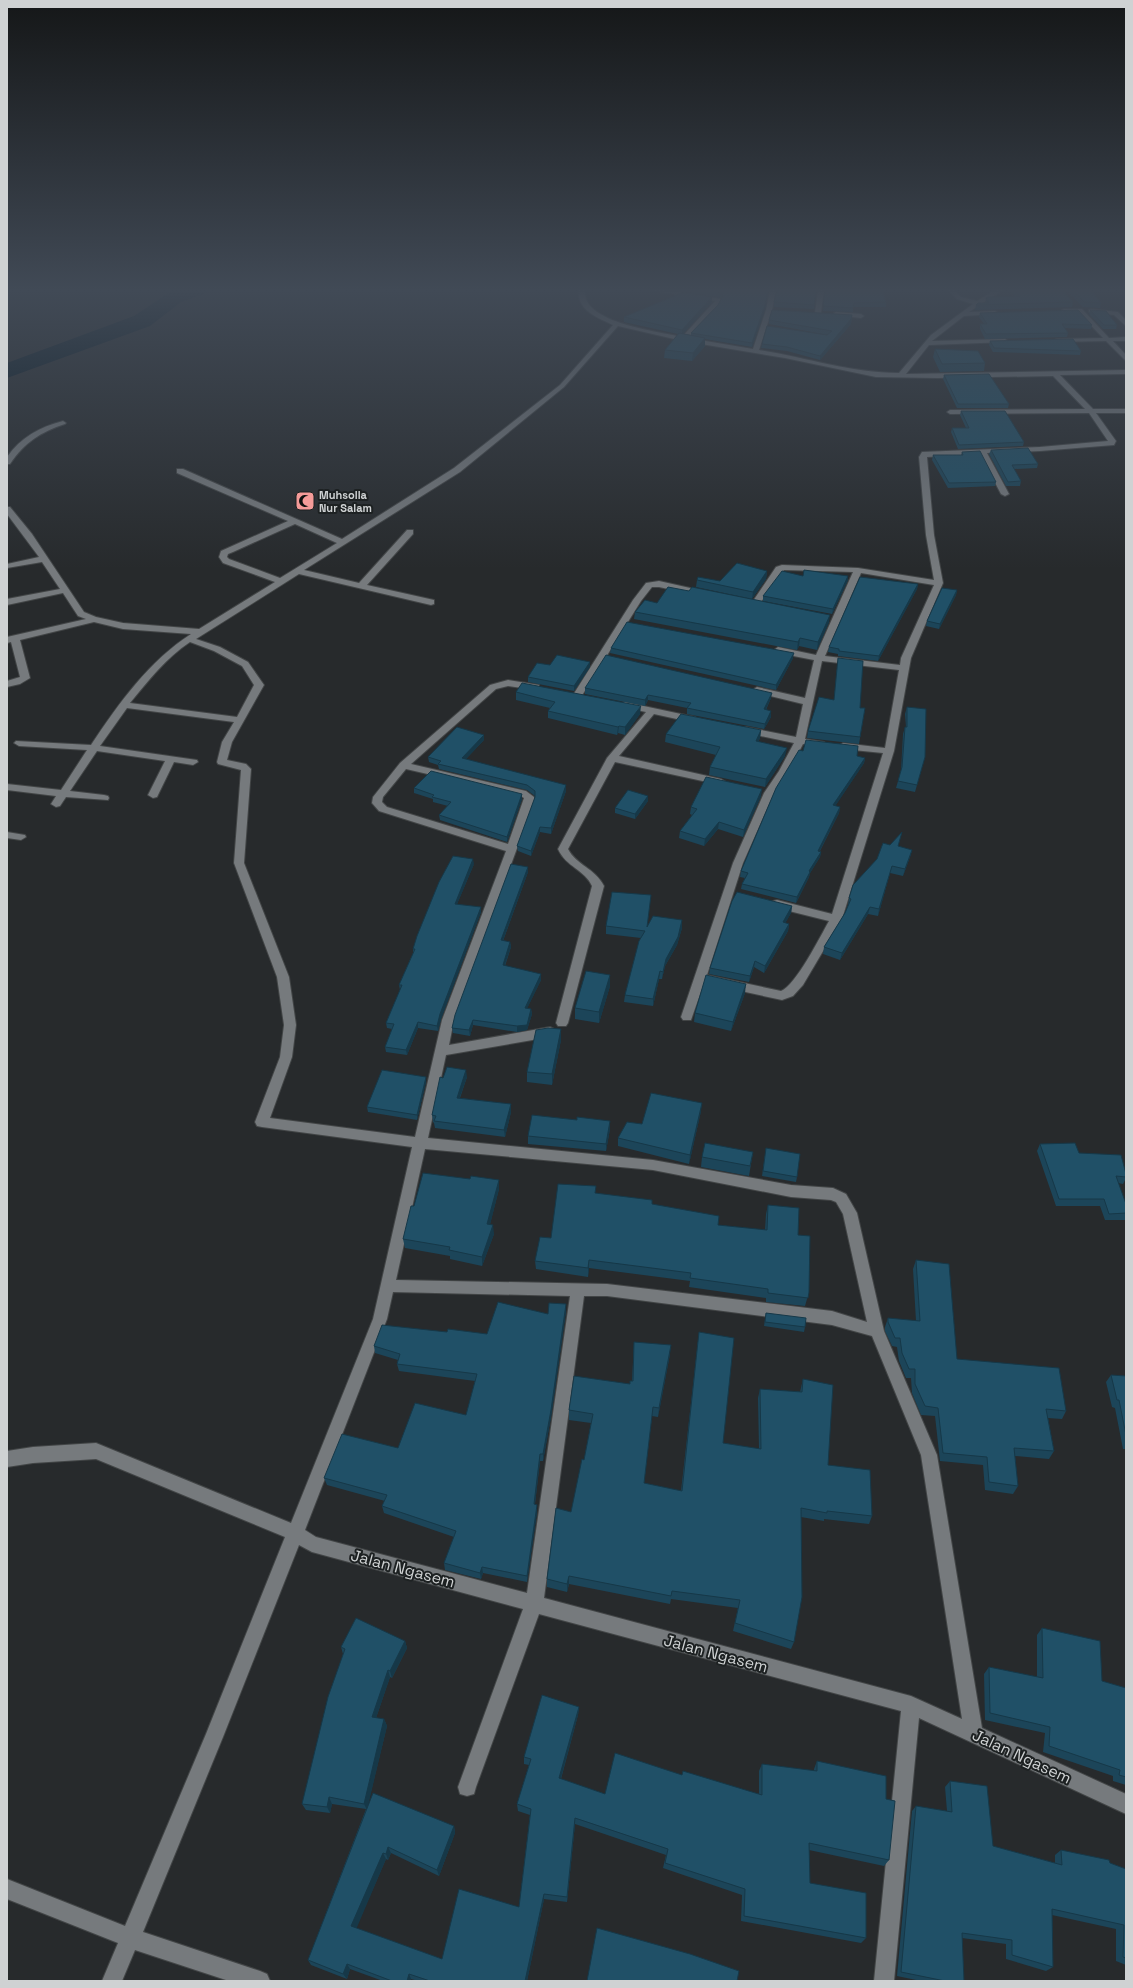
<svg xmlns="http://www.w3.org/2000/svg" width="1133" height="1988" font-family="'Space Grotesk',sans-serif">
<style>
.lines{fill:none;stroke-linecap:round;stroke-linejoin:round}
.river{fill:#001420;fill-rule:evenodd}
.minor-casing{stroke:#424546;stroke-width:2}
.minor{fill:#767a7d;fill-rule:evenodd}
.wall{fill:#1c4559}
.shaded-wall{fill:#163848}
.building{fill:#205067;stroke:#163848}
.labels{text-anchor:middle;stroke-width:4;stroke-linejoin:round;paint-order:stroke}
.far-poi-label{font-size:11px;font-weight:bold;fill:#cfd2d3;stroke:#1d2122;text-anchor:start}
.near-street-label{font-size:16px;fill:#cfd2d3;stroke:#1d2122}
</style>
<rect width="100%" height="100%" fill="#272a2c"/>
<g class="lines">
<path class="river" d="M 176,290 L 207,290 L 204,294 L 181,302 L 150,326 L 7,378 L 7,363 L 134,316 L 167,294 Z"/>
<defs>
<g id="minor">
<path d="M 579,290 L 585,290 C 581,323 658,331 682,337 L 715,301 L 649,290 L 665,290 L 721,299 L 717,308 L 688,338 L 753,349 L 766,310 L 770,290 L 776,290 L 772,310 L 759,350 C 805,357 851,373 899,373 L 931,335 L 973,304 L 957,299 L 948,290 L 954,290 L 961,297 L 977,301 L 995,290 L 1003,290 L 969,312 L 995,311 L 998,313 L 997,314 L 964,316 L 932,341 L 1005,339 L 1008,341 L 1007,342 L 929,345 L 906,374 L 1126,370 L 1126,374 L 1060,375 L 1093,409 L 1126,409 L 1126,413 L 1096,413 L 1116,441 L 1114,445 L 1040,451 L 987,453 L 1009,494 L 1005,496 L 1001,494 L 980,454 L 927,457 L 934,535 L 943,583 L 911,658 L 894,751 L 842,919 L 803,985 L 793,996 L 782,1000 L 704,983 L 691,1020 L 683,1020 L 681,1017 L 733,863 L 764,793 L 779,771 L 794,743 L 746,733 L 741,730 L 746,727 L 796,737 L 803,704 L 754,692 L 752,690 L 757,687 L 805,698 L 814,660 L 778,653 L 774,650 L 778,647 L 816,655 L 853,572 L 784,570 L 758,606 L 745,605 L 741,602 L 745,599 L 753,601 L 776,567 L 782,565 L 858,568 L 934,580 L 926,535 L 919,457 L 922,452 L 1040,447 L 1108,441 L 1089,413 L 950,414 L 947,412 L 950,410 L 1085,409 L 1053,376 L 937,378 L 876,377 L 785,358 L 683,341 L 618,326 L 564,387 L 460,472 L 304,570 L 359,583 L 407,530 L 413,530 L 413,534 L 367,585 L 434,600 L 434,604 L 431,605 L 299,574 L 196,639 L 220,647 L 248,662 L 264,685 L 232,742 L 227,760 L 246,764 L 251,769 L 244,863 L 289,977 L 296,1025 L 292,1057 L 270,1118 L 415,1137 L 442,1020 L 506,851 L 379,811 L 372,803 L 373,797 L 400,763 L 490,685 L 508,680 L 539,685 L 539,689 L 536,690 L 508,686 L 496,689 L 411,764 L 526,791 L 534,797 L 534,802 L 454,1020 L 449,1045 L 550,1027 L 554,1029 L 556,1032 L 554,1035 L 550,1037 L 446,1055 L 428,1138 L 653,1160 L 791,1185 L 833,1188 L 846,1194 L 857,1213 L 884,1331 L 937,1455 L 982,1728 L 1126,1794 L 1126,1814 L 919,1718 L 894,1981 L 874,1981 L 901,1711 L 539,1614 L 476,1787 L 474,1794 L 467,1796 L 460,1794 L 458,1787 L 523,1609 L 312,1552 L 299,1545 L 223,1737 L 143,1932 L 260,1971 L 267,1974 L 270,1981 L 229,1981 L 135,1950 L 122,1981 L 102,1981 L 118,1943 L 7,1899 L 7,1879 L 125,1926 L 206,1734 L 285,1537 L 96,1459 L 33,1463 L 7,1467 L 7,1451 L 33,1447 L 96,1443 L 291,1523 L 373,1319 L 412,1147 L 262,1127 L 257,1126 L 255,1122 L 280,1057 L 284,1025 L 277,977 L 234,863 L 241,770 L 218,764 L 217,762 L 222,742 L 234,722 L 127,708 L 100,746 L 197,760 L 198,762 L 193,765 L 174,762 L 157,797 L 153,798 L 148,795 L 165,761 L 97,751 L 70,791 L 104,795 L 108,796 L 109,798 L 108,800 L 66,797 L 60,806 L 56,807 L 51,804 L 56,796 L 7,790 L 7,784 L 61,790 L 87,750 L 19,746 L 14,743 L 16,741 L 91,745 C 119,703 149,661 191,634 L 123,629 L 94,622 L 20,640 L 30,678 L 20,684 L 7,687 L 7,681 L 20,677 L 11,642 L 7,643 L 7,637 L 86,619 L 78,616 L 63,593 L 7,605 L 7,599 L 60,589 L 42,562 L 7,568 L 7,564 L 39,557 L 7,514 L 7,507 L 10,507 L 32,534 L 84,612 L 96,617 L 123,623 L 199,629 L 275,582 L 223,563 L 219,557 L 221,551 L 288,521 L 177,473 L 177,469 L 183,469 L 342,539 L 454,468 L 560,385 L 613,325 C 598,318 576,310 579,290 ZM 295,524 L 337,543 L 280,578 L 229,559 L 227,557 L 228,554 L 233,552 ZM 861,573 L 934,585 L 901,658 L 900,665 L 825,656 ZM 190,642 L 214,651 L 242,666 L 254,685 L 237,717 L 130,703 C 148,681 166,658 190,642 ZM 822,661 L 899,670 L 885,748 L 843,743 L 838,746 L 843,749 L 883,753 L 832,914 L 777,900 L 773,901 L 771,904 L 773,907 L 829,921 C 820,937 796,985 781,991 L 707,975 L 743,863 L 774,793 L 789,771 L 803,744 L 821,747 L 826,744 L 824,742 L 805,739 ZM 406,769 L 519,795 L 524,798 L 508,844 L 387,807 L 382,802 L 383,797 ZM 425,1149 L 653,1170 L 791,1197 L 831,1200 L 836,1202 L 843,1214 L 867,1322 L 832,1311 L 607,1284 L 396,1280 ZM 393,1292 L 570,1296 L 527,1593 L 316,1537 L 305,1530 L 387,1319 ZM 584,1296 L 607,1296 L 832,1325 L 872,1336 L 921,1455 L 962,1719 L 911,1696 L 544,1598 Z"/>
<path d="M 818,290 L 824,290 L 821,313 L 818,315 L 815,313 Z"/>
<path d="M 1064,309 L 1082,309 L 1109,338 L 1126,337 L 1126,341 L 1113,341 L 1126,355 L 1126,361 L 1106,341 L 1055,342 L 1055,340 L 1057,339 L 1103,338 L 1078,312 L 1062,312 L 1062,310 Z"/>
<path d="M 1091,309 L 1118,312 L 1126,320 L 1126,326 L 1114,315 L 1089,312 L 1089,310 Z"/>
<path d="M 836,312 L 861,314 L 864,316 L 861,318 L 834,315 L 834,313 Z"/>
<path d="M 63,421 L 66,423 L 65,424 C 41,432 25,442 10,464 L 7,464 L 7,457 C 21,437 40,427 63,421 Z"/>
<path d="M 659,581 L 708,592 L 709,594 L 705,597 L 659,587 L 652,587 L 641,601 L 581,697 L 575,697 L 573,695 L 633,600 L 646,583 Z"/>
<path d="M 625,702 L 695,717 L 700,720 L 695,723 L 654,714 L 619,756 L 721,779 L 726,782 L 721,785 L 615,762 L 568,849 C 576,865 595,868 604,886 L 568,1023 L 566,1026 L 558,1026 L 556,1023 L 592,886 C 585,870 566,867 558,849 L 607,758 L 646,712 L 622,707 L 622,703 Z"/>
<path d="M 7,832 L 25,835 L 26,837 L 21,840 L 7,838 Z"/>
</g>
</defs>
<use href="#minor" class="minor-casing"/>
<use href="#minor" class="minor"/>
</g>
<g class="wall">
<path d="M 676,290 L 769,290 L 765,310 L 752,347 L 705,339 L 705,346 L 692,361 L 664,358 L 665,350 L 678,334 L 624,322 L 624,317 L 712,302 L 683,334 L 691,335 L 691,333 L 718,305 L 722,298 Z"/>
<path d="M 816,290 L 814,309 L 774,307 L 774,302 Z"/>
<path d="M 825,290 L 886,302 L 886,307 L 853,307 L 853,312 L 823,311 Z"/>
<path d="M 1009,290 L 1062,290 L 1073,302 L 1072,307 L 975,310 L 976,305 L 985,303 L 986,298 L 1015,296 Z"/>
<path d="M 1066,290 L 1091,290 L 1101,303 L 1100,308 L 1083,307 Z"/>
<path d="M 1090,310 L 1117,325 L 1116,329 L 1103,329 L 1089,314 Z"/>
<path d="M 980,313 L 1092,325 L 1091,329 L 1065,328 L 1068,333 L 1067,337 L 985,339 L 980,329 L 980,324 L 984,324 L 979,317 Z"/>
<path d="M 852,315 L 851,324 L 820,360 L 787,351 L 761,348 L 762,344 L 827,335 L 828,335 L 769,324 L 769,320 Z"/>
<path d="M 990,341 L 1081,351 L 1080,355 L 993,352 L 989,345 Z"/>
<path d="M 935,349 L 985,363 L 984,371 L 940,372 L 933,357 Z"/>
<path d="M 944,375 L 1009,404 L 1008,408 L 957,408 L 943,379 Z"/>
<path d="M 961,411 L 1024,442 L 1023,446 L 958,449 L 951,432 L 952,428 L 966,428 L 960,415 Z"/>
<path d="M 991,450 L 1038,464 L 1037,468 L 1014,469 L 1021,481 L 1020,486 L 1006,486 L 989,454 Z"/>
<path d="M 962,452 L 996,482 L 995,486 L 948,488 L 932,460 L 933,455 L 961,455 Z"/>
<path d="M 767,571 L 766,579 L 752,599 L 696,587 L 697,580 L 720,581 Z"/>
<path d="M 848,580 L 832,614 L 763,601 L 763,596 Z"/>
<path d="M 918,584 L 917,589 L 878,661 L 838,656 L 838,654 L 828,652 L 829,647 Z"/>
<path d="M 957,590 L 956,595 L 939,629 L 926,626 L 927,621 Z"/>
<path d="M 657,603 L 829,622 L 817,650 L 799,646 L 797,650 L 634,619 L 635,612 Z"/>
<path d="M 611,648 L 793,658 L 776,690 L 610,653 Z"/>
<path d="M 838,658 L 860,708 L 865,708 L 859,744 L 807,738 L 808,731 L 834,700 Z"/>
<path d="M 590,662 L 590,667 L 574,691 L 528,682 L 528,677 Z"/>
<path d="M 585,688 L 771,698 L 766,710 L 771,717 L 764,729 L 687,714 L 687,708 L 648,700 L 645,706 L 585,694 Z"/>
<path d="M 516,692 L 640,714 L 625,735 L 618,733 L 617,735 L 548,718 L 548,711 L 550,708 L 516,700 Z"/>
<path d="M 907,707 L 925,757 L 915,792 L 896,788 L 901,771 L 903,734 L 905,727 L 906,727 L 905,714 Z"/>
<path d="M 761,730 L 760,738 L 758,742 L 785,756 L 765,787 L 709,775 L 710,767 L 716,755 L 665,742 L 666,734 Z"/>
<path d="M 484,740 L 466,759 L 566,791 L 551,834 L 540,832 L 531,856 L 518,851 L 517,846 L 535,798 L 535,796 L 527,790 L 439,769 L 438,765 L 429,762 L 428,757 Z"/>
<path d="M 803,751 L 857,756 L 865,758 L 864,763 L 835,806 L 840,807 L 839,813 L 820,851 L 821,852 L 820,857 L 810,873 L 809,877 L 796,903 L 741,889 L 742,884 L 745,878 L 740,877 L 741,871 Z"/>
<path d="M 414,788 L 522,799 L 507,842 L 440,820 L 439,815 L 448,806 L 433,802 L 433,799 L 414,793 Z"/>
<path d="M 761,796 L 743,837 L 718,829 L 704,846 L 679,838 L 680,831 L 692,815 L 690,814 L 691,807 Z"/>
<path d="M 648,801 L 635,819 L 615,813 L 615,808 Z"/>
<path d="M 900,839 L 898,847 L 912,850 L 910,857 L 903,876 L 890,873 L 878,916 L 868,914 L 840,960 L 823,954 L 824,947 L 845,913 L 848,905 L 849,898 L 890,845 Z"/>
<path d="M 474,864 L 457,904 L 481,912 L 441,1019 L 438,1031 L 418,1028 L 407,1055 L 386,1052 L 385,1047 L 392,1029 L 387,1028 L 386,1023 L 400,990 L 399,985 L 413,953 L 413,949 Z"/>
<path d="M 528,867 L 528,872 L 503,941 L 510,942 L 511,947 L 505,966 L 541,980 L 527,1008 L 531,1009 L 532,1014 L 527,1030 L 517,1032 L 473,1025 L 470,1036 L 453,1033 L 452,1028 Z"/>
<path d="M 650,902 L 647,926 L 682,920 L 682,928 L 677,945 L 665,966 L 662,979 L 659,979 L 653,1006 L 624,1002 L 625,995 L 641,938 L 606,934 L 606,926 Z"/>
<path d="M 792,906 L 791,913 L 785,923 L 789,924 L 788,931 L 764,973 L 754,967 L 749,982 L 709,974 L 710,968 Z"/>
<path d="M 610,975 L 610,986 L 599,1023 L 575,1019 L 575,1008 Z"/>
<path d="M 745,993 L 731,1031 L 694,1022 L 695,1013 Z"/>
<path d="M 561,1029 L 561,1040 L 552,1085 L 527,1082 L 527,1072 Z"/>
<path d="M 426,1077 L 426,1082 L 417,1120 L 368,1112 L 367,1107 Z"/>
<path d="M 467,1077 L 460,1098 L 511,1104 L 511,1112 L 505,1137 L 435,1128 L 434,1123 L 433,1122 L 432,1115 L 443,1078 Z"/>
<path d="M 701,1111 L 689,1164 L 618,1146 L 618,1138 L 642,1124 Z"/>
<path d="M 577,1120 L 610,1121 L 610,1129 L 606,1151 L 528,1144 L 528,1136 Z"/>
<path d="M 1040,1144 L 1079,1153 L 1126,1174 L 1126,1178 L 1123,1184 L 1118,1183 L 1126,1204 L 1126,1220 L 1105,1220 L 1100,1206 L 1056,1206 L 1037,1151 Z"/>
<path d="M 766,1148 L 797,1177 L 796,1182 L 762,1176 Z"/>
<path d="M 753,1152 L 749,1176 L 701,1167 L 702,1157 Z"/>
<path d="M 470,1179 L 499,1180 L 499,1189 L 490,1224 L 494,1234 L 482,1266 L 450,1259 L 450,1256 L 405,1248 L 403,1239 L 414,1206 Z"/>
<path d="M 596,1193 L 652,1204 L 718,1225 L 765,1230 L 766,1214 L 768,1205 L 798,1235 L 809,1292 L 805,1306 L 766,1302 L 766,1298 L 689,1287 L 690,1281 L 589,1268 L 588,1277 L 536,1269 L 535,1261 L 551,1238 Z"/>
<path d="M 916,1260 L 957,1359 L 1066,1411 L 1062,1419 L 1048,1418 L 1054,1451 L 1049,1459 L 1015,1456 L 1018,1486 L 1013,1494 L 985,1490 L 983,1465 L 940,1461 L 935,1416 L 921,1415 L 912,1393 L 911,1378 L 906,1378 L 899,1361 L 897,1347 L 892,1346 L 885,1331 L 885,1327 L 888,1318 L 916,1321 L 913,1269 Z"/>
<path d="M 566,1311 L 551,1417 L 543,1461 L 540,1461 L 535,1504 L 537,1505 L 537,1512 L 527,1582 L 483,1573 L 481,1579 L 445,1570 L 444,1563 L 454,1537 L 384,1513 L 382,1506 L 385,1501 L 327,1485 L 324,1478 L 398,1448 L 466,1415 L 475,1381 L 399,1371 L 397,1364 L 398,1360 L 375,1353 L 374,1346 L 447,1332 L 487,1334 L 548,1314 Z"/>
<path d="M 766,1313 L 805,1327 L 804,1332 L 764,1326 Z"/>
<path d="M 698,1341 L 723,1443 L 759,1449 L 758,1398 L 760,1389 L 800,1392 L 803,1379 L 828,1465 L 872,1516 L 869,1524 L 824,1519 L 824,1521 L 801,1517 L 794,1642 L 791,1649 L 733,1631 L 738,1608 L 671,1599 L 670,1604 L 569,1584 L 567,1592 L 547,1587 L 547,1579 L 571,1512 L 584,1460 L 591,1423 L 569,1420 L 569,1410 L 630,1384 L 632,1381 L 634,1342 L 670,1354 L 658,1417 L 652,1416 L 644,1483 L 681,1491 Z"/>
<path d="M 1111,1375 L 1126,1376 L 1126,1449 L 1123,1449 L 1115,1408 L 1112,1407 L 1106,1382 Z"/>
<path d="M 1042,1628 L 1102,1681 L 1126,1688 L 1126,1785 L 1113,1781 L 1113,1776 L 1043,1752 L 1045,1733 L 985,1720 L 984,1674 L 989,1667 L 1037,1677 L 1037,1635 Z"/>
<path d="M 405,1641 L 407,1648 L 392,1678 L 390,1677 L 376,1718 L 384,1719 L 387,1726 L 368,1804 L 454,1826 L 455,1833 L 439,1876 L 391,1853 L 388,1860 L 386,1859 L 356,1928 L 442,1959 L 519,1907 L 530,1815 L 518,1811 L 517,1804 L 529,1765 L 524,1764 L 524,1757 L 579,1707 L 578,1715 L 561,1779 L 605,1794 L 682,1775 L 759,1794 L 759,1771 L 762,1764 L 814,1771 L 814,1769 L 817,1761 L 886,1799 L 889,1860 L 884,1866 L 809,1850 L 810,1883 L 866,1938 L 861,1943 L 741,1921 L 742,1895 L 663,1868 L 666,1855 L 575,1824 L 567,1902 L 544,1899 L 527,1981 L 418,1981 L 411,1979 L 411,1981 L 383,1981 L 350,1969 L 347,1979 L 311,1965 L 308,1960 L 366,1809 L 332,1804 L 330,1813 L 306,1810 L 302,1804 L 343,1654 L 341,1647 Z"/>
<path d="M 950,1781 L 993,1846 L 1055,1863 L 1055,1855 L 1061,1850 L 1110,1863 L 1126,1869 L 1126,1965 L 1116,1961 L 1116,1929 L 1052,1915 L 1053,1967 L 1046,1971 L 1006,1959 L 1006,1944 L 962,1938 L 964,1981 L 921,1981 L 897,1976 L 912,1811 L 916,1806 L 947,1811 L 945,1787 Z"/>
</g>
<g class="shaded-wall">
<path d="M 768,290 L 765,310 L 752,347 L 752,343 Z"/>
<path d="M 712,297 L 712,302 L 682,335 L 682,330 Z"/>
<path d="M 851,319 L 851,324 L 820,360 L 820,356 Z"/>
<path d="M 705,338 L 705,346 L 692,361 L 693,353 Z"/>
<path d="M 767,571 L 766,579 L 752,599 L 753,592 Z"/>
<path d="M 848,576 L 848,580 L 832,614 L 833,609 Z"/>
<path d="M 918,584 L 917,589 L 878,661 L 879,656 Z"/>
<path d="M 957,590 L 956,595 L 939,629 L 940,624 Z"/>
<path d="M 830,615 L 829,622 L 817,650 L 818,642 Z"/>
<path d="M 800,638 L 799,646 L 797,650 L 798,642 Z"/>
<path d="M 794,653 L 793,658 L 776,690 L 776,685 Z"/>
<path d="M 590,662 L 590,667 L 574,691 L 574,686 Z"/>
<path d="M 772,693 L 771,698 L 763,715 L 764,709 Z"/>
<path d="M 648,695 L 648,700 L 645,706 L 645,700 Z"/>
<path d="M 641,706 L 640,714 L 625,735 L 625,727 Z"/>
<path d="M 771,711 L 771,717 L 764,729 L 765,724 Z"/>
<path d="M 619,726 L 618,733 L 617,735 L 618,727 Z"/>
<path d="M 761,730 L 760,738 L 755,749 L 756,741 Z"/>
<path d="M 484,735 L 484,740 L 462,763 L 462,758 Z"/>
<path d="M 787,748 L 785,756 L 765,787 L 766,779 Z"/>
<path d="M 865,758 L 864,763 L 832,811 L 833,805 Z"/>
<path d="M 566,785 L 566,791 L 551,834 L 551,828 Z"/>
<path d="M 762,789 L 761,796 L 743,837 L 744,830 Z"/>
<path d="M 522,794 L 522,799 L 507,842 L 507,837 Z"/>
<path d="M 648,796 L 648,801 L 635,819 L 635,814 Z"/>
<path d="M 840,807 L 839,813 L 817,856 L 818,851 Z"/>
<path d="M 719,822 L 718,829 L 704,846 L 705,839 Z"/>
<path d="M 540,827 L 540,832 L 531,856 L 531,851 Z"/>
<path d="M 912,850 L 910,857 L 903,876 L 905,869 Z"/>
<path d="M 821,852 L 820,857 L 810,873 L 809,877 L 796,903 L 797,897 L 809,871 Z"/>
<path d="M 473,859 L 474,864 L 455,909 L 455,904 Z"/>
<path d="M 892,866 L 890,873 L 878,916 L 879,909 Z"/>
<path d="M 528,867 L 528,872 L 501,946 L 501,940 Z"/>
<path d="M 792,906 L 791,913 L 782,929 L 783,922 Z"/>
<path d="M 481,907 L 481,912 L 441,1019 L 438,1031 L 437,1026 L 440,1014 Z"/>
<path d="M 870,907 L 868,914 L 840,960 L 842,953 Z"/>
<path d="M 682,920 L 682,928 L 677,945 L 665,966 L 662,979 L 663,972 L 666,959 Z"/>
<path d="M 789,924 L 788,931 L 764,973 L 765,966 Z"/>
<path d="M 510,942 L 511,947 L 503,970 L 503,965 Z"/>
<path d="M 755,961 L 754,967 L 749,982 L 750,976 Z"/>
<path d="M 660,971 L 659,979 L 653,1006 L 653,999 Z"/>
<path d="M 541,974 L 541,980 L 525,1013 L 525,1008 Z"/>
<path d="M 610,975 L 610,986 L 599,1023 L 599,1012 Z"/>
<path d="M 746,984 L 745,993 L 731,1031 L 733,1022 Z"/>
<path d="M 531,1009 L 532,1014 L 527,1030 L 517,1032 L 517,1026 Z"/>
<path d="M 473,1020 L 473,1025 L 470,1036 L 469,1030 Z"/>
<path d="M 418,1022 L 418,1028 L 407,1055 L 406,1050 Z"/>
<path d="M 561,1029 L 561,1040 L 552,1085 L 552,1074 Z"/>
<path d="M 466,1070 L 467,1077 L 457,1105 L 457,1098 Z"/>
<path d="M 426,1077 L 426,1082 L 417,1120 L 417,1115 Z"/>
<path d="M 702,1103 L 701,1111 L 689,1164 L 690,1155 Z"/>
<path d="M 511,1104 L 511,1112 L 505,1137 L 504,1130 Z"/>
<path d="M 610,1121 L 610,1129 L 606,1151 L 606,1144 Z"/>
<path d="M 499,1180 L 499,1189 L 488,1233 L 487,1224 Z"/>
<path d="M 493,1225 L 494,1234 L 482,1266 L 482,1257 Z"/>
<path d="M 589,1260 L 589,1268 L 588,1277 L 588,1268 Z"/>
<path d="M 566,1304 L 566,1311 L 551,1417 L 543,1461 L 543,1454 Z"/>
<path d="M 671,1345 L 670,1354 L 658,1417 L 659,1408 Z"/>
<path d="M 540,1454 L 540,1461 L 534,1511 L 534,1504 Z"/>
<path d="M 537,1505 L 537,1512 L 527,1582 L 527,1576 Z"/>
<path d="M 482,1567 L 483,1573 L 481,1579 L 480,1573 Z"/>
<path d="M 569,1576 L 569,1584 L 567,1592 L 567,1584 Z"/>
<path d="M 405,1641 L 407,1648 L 392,1678 L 390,1671 Z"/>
<path d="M 388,1670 L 390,1677 L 374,1724 L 372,1717 Z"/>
<path d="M 579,1707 L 578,1715 L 559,1785 L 559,1778 Z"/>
<path d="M 384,1719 L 387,1726 L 367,1810 L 364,1804 Z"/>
<path d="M 329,1797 L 332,1804 L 330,1813 L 327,1807 Z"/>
<path d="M 575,1818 L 575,1824 L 567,1902 L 567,1897 Z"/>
<path d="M 454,1826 L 455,1833 L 439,1876 L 437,1870 Z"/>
<path d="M 388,1847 L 391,1853 L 388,1860 L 386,1854 Z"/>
<path d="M 383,1853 L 386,1859 L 355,1932 L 351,1926 Z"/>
<path d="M 544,1894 L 544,1899 L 527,1981 L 525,1981 Z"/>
<path d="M 347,1964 L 350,1969 L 347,1979 L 343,1974 Z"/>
<path d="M 409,1974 L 411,1979 L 411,1981 L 407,1981 Z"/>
</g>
<g class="building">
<path d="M 702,290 L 768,290 L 765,305 L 752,343 L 691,333 L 718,305 L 723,296 L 722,293 Z"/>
<path d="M 777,290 L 816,290 L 814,305 L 774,302 Z"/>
<path d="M 825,290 L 882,290 L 886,302 L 854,303 L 853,308 L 823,306 Z"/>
<path d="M 1015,290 L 1062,290 L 1073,302 L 976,305 L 978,303 L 989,303 L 986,298 L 988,297 L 1020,296 Z"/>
<path d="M 1073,290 L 1091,290 L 1101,303 L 1084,302 Z"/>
<path d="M 684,292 L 712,297 L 682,330 L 624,317 Z"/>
<path d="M 772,310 L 852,315 L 851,319 L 820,356 L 787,347 L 762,344 L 767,326 L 827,335 L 832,331 L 769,320 Z"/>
<path d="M 1078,310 L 1092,325 L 1062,324 L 1068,333 L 986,334 L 980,324 L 987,324 L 980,313 Z"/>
<path d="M 1090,310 L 1106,311 L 1117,325 L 1104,325 Z"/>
<path d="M 679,333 L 705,338 L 693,353 L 665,350 Z"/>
<path d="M 1073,339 L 1081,351 L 994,348 L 990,341 Z"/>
<path d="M 935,349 L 978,351 L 985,363 L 942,364 Z"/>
<path d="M 989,374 L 1009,404 L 958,404 L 944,375 Z"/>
<path d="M 961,411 L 1005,411 L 1024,442 L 959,445 L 952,428 L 969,428 Z"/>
<path d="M 1028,448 L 1038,464 L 1012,465 L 1021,481 L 1008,482 L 991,450 Z"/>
<path d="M 980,451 L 996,482 L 949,483 L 933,455 L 963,455 L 962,452 Z"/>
<path d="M 737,563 L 767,571 L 753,592 L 697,580 L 698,577 L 720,581 Z"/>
<path d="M 804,570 L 848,576 L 833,609 L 763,596 L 782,571 L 803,576 Z"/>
<path d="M 860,577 L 918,584 L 879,656 L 839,651 L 839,649 L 829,647 Z"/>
<path d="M 668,587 L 689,591 L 692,587 L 830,615 L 818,642 L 800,638 L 798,642 L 635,612 L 645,600 L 657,603 Z"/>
<path d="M 942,588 L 957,590 L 940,624 L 927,621 Z"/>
<path d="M 627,622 L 794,653 L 776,685 L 611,648 Z"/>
<path d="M 557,655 L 590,662 L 574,686 L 528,677 L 537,663 L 550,665 Z"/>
<path d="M 606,655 L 772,693 L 764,709 L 771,711 L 765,724 L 687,708 L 691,703 L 648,695 L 645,700 L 585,688 Z"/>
<path d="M 838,658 L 863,661 L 860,708 L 865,708 L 860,737 L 808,731 L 819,697 L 834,700 Z"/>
<path d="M 522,683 L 641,706 L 625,727 L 619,726 L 618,727 L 548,711 L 555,702 L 516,692 Z"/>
<path d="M 907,707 L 926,709 L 925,757 L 917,785 L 898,781 L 902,767 L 905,727 L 907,727 Z"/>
<path d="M 681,714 L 761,730 L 756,741 L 787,748 L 766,779 L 710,767 L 720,747 L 666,734 Z"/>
<path d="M 457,727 L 484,735 L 462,758 L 566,785 L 551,828 L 540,827 L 531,851 L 517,846 L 535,797 L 535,791 L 527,785 L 438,764 L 441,761 L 428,757 Z"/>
<path d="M 806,740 L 858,746 L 857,756 L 865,758 L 833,805 L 840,807 L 818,851 L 821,852 L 809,871 L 810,872 L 797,897 L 742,884 L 748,873 L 741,871 L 776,788 L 799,750 L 803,751 Z"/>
<path d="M 431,771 L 522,794 L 507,837 L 439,815 L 451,802 L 432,797 L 434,795 L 414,788 Z"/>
<path d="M 706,777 L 762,789 L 744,830 L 719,822 L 705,839 L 680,831 L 697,809 L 691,807 Z"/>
<path d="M 628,790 L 648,796 L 635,814 L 615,808 Z"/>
<path d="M 902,832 L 898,846 L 912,850 L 905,869 L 892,866 L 879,909 L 870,907 L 842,953 L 824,947 L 845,913 L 851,899 L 849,898 L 853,885 L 877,859 L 883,843 L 890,845 Z"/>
<path d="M 453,856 L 473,859 L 455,904 L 481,907 L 440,1014 L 437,1026 L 418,1022 L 406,1050 L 385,1047 L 394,1024 L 386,1023 L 402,985 L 399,985 L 415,949 L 413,949 L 417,936 L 439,882 Z"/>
<path d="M 511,864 L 528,867 L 501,940 L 510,942 L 503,965 L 541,974 L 525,1008 L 531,1009 L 527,1025 L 517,1026 L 473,1020 L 469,1030 L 452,1028 L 455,1015 Z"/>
<path d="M 612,892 L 651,895 L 647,927 L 653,916 L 682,920 L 678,937 L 666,959 L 663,972 L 660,971 L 653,999 L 625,995 L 639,941 L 645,931 L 606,926 Z"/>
<path d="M 737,892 L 792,906 L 783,922 L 789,924 L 765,966 L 755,961 L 750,976 L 710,968 L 732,901 Z"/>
<path d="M 586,971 L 610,975 L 599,1012 L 575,1008 Z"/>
<path d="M 706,975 L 746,984 L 733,1022 L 695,1013 Z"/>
<path d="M 548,1028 L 561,1029 L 552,1074 L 527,1072 L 536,1030 Z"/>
<path d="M 447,1067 L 466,1070 L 457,1098 L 511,1104 L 504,1130 L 434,1121 L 436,1116 L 432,1115 L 440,1077 L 443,1078 Z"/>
<path d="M 382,1070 L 426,1077 L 417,1115 L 367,1107 Z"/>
<path d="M 651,1093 L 702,1103 L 690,1155 L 618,1138 L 627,1122 L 642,1124 Z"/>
<path d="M 532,1115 L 577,1120 L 577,1117 L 610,1121 L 606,1144 L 528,1136 Z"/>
<path d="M 705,1143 L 753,1152 L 750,1166 L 702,1157 Z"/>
<path d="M 1075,1143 L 1079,1153 L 1121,1155 L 1126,1174 L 1126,1177 L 1116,1176 L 1126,1204 L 1126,1213 L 1109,1214 L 1104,1199 L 1059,1199 L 1040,1144 Z"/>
<path d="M 766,1148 L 800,1154 L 797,1177 L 763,1171 Z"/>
<path d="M 423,1173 L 470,1179 L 471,1176 L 499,1180 L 487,1224 L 493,1225 L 482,1257 L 449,1250 L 450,1247 L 403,1239 L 411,1206 L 414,1206 Z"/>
<path d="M 558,1184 L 596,1186 L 595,1193 L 652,1200 L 652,1204 L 719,1216 L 718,1225 L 767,1230 L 768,1205 L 799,1208 L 798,1235 L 810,1236 L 809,1292 L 808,1298 L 768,1293 L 768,1289 L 690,1278 L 691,1273 L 589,1260 L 588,1268 L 535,1261 L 540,1237 L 551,1238 Z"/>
<path d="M 916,1260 L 949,1264 L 957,1359 L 1059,1368 L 1066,1411 L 1046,1409 L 1054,1451 L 1014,1448 L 1018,1486 L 989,1482 L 987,1457 L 943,1453 L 938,1408 L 925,1406 L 915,1384 L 915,1369 L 909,1369 L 902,1353 L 900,1338 L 895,1338 L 888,1322 L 888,1318 L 920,1321 Z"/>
<path d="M 498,1302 L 548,1314 L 549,1303 L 566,1304 L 551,1410 L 543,1454 L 540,1454 L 534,1504 L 537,1505 L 527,1576 L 482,1567 L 480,1573 L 444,1563 L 456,1531 L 382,1506 L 387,1495 L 324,1478 L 342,1434 L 398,1448 L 415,1403 L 466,1415 L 477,1374 L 397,1364 L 400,1354 L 374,1346 L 382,1325 L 447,1332 L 448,1329 L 487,1334 Z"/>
<path d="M 766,1313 L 806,1318 L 805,1327 L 765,1322 Z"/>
<path d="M 699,1332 L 734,1338 L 723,1443 L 761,1449 L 760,1389 L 802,1392 L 803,1379 L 833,1385 L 828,1465 L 870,1470 L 872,1516 L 827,1511 L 827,1513 L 801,1508 L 802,1597 L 794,1642 L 735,1623 L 740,1600 L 672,1591 L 671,1596 L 569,1576 L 567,1584 L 547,1579 L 556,1508 L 571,1512 L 582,1459 L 584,1460 L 593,1414 L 569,1410 L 574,1376 L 630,1384 L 630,1381 L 633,1381 L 634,1342 L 671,1345 L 659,1408 L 653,1407 L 644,1483 L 682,1491 Z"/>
<path d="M 1111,1375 L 1126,1376 L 1126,1435 L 1119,1400 L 1117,1400 Z"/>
<path d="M 356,1618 L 405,1641 L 390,1671 L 388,1670 L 372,1717 L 384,1719 L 364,1804 L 329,1797 L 327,1807 L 302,1804 L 328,1697 L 345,1649 L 341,1647 Z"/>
<path d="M 1042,1628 L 1100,1641 L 1102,1681 L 1126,1688 L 1126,1777 L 1119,1775 L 1120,1770 L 1049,1746 L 1050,1727 L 990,1713 L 989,1667 L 1043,1678 Z"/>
<path d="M 542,1695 L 579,1707 L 559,1778 L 605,1794 L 615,1753 L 682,1775 L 683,1771 L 762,1795 L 762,1764 L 817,1771 L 817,1761 L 886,1776 L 886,1799 L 895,1801 L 889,1860 L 809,1843 L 810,1883 L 866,1893 L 866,1938 L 744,1916 L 745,1889 L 665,1863 L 668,1849 L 575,1818 L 567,1897 L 544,1894 L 525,1981 L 430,1981 L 409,1974 L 407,1981 L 392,1981 L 347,1964 L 343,1974 L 308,1960 L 373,1793 L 454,1826 L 437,1870 L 388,1847 L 386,1854 L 383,1853 L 351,1926 L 442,1959 L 459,1889 L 519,1907 L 531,1809 L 517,1804 L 531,1759 L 524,1757 Z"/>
<path d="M 950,1781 L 987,1786 L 993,1846 L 1062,1865 L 1061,1850 L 1109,1860 L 1110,1863 L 1126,1869 L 1126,1958 L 1123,1957 L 1124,1925 L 1052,1909 L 1053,1967 L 1012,1955 L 1012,1940 L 962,1933 L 964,1981 L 945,1981 L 901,1972 L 916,1806 L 952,1812 Z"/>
<path d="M 597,1928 L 690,1954 L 739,1971 L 737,1981 L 587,1981 Z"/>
</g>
<linearGradient id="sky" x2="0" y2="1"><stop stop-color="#151718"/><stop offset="0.51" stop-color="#414a56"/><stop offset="1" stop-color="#414a56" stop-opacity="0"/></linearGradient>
<rect width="1133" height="569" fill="url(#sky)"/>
<defs>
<symbol id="mosque-square" viewBox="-11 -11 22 22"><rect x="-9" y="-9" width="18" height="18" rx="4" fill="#f59b99" stroke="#1d2122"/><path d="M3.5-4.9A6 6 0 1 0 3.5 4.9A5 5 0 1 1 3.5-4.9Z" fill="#111"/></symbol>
</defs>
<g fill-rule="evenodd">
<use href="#mosque-square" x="294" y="490" width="22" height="22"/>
</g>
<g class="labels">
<g class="far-poi-label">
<text x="319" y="499">Muhsolla<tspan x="319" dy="13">Nur Salam</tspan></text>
</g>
<g class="near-street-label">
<text transform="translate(403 1568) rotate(15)" y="6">Jalan Ngasem</text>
<text transform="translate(716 1653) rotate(15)" y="6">Jalan Ngasem</text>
<text transform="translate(1022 1756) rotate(25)" y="6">Jalan Ngasem</text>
</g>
</g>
<rect width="1133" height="1988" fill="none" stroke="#cfd2d3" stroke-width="16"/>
</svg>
